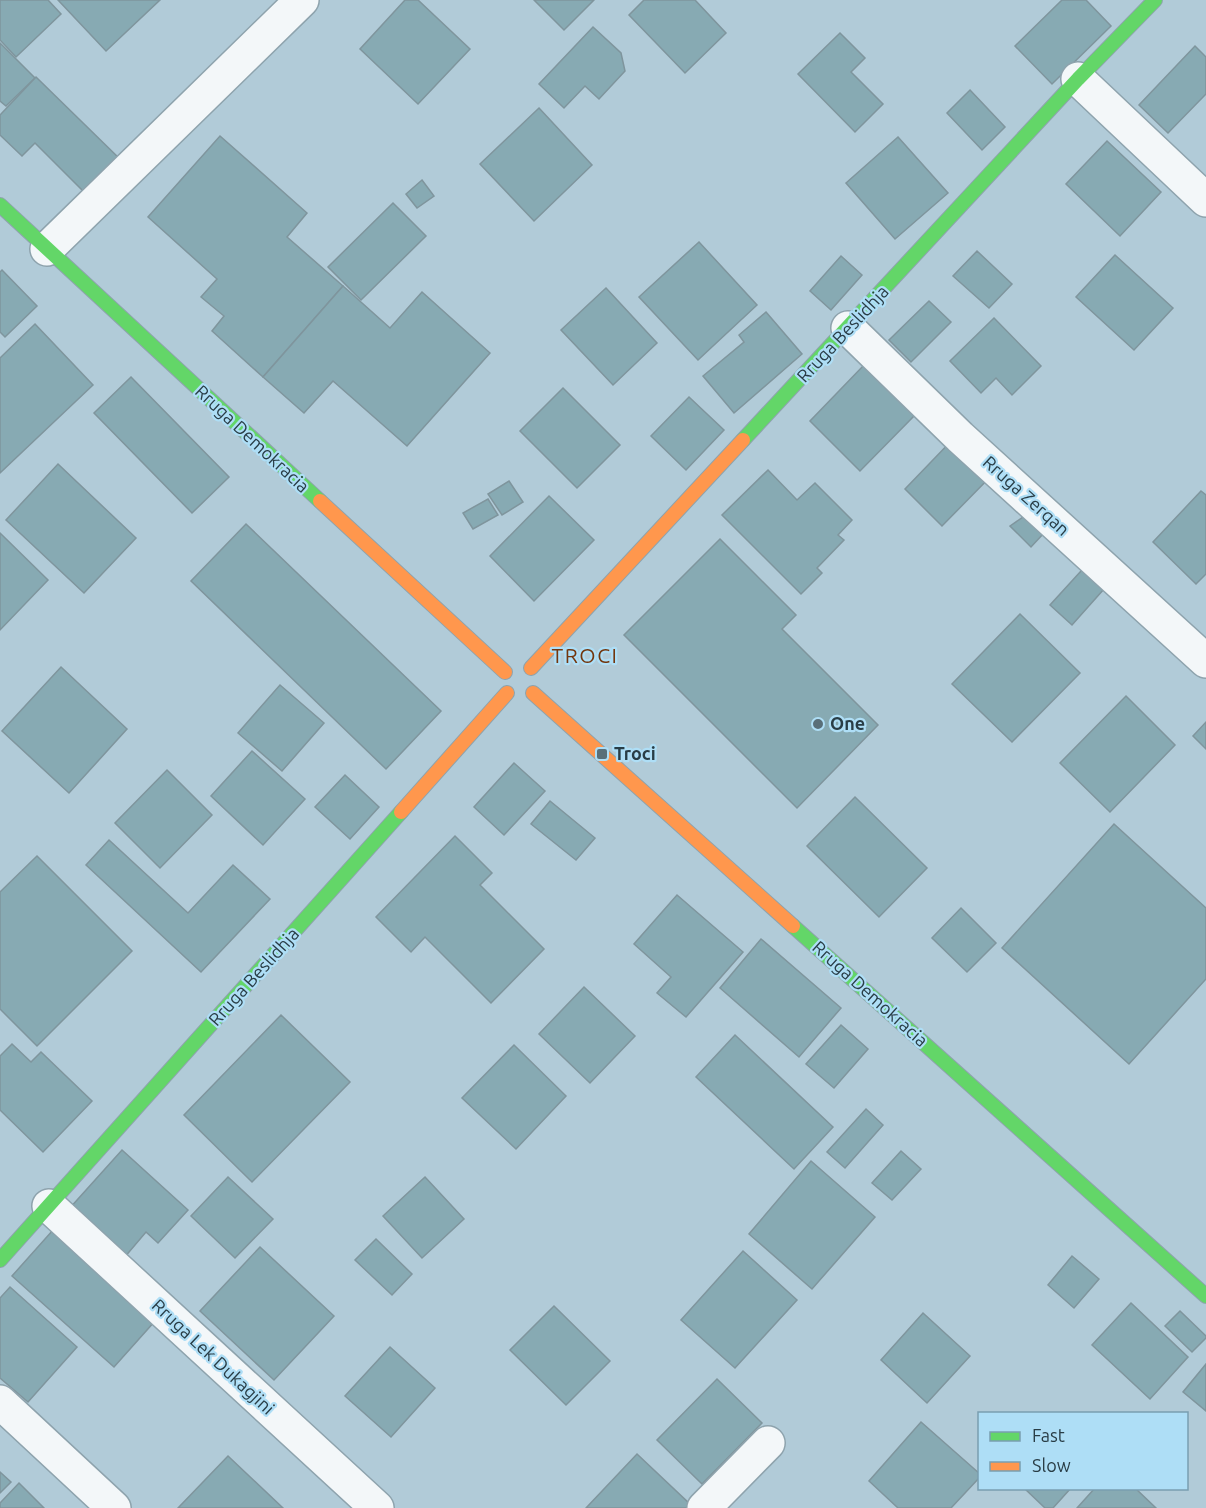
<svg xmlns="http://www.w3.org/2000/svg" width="1206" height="1508" font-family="Ubuntu,sans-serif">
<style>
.building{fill:#87aab3;stroke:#7f959d;stroke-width:1.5}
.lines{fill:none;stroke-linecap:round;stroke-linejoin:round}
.street-casing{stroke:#8ea3ad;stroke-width:36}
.fast-casing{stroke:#8ea3ad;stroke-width:16}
.slow-casing{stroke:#8ea3ad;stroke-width:16}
.street{stroke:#f3f7f9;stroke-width:33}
.fast{stroke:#63d668;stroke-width:14}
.slow{stroke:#ff974d;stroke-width:14}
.poi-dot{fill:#596f79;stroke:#aedef6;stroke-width:2}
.labels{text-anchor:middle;stroke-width:4.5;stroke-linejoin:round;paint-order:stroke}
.street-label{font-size:18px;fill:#293d46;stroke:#aedef6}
.poi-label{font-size:18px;font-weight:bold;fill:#293d46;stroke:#aedef6;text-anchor:start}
.quarter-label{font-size:21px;letter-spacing:1.5px;fill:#73360d;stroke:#aedef6}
</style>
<rect width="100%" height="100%" fill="#b1cbd8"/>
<g class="building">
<path d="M 0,0 L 48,0 L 61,14 L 16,57 L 0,40 Z"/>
<path d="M 58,0 L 160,0 L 106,51 Z"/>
<path d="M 405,0 L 418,0 L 470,49 L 418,104 L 360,49 Z"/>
<path d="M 534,0 L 594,0 L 564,30 Z"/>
<path d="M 644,0 L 695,0 L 726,33 L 685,73 L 629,15 Z"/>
<path d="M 1062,0 L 1086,0 L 1111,26 L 1052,84 L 1015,46 Z"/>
<path d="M 593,27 L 621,53 L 625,71 L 599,99 L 585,86 L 564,108 L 539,84 Z"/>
<path d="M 840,33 L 865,58 L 851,72 L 883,104 L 855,132 L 798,74 Z"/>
<path d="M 0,43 L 35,78 L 6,106 L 0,101 Z"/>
<path d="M 1195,46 L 1206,57 L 1206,94 L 1168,133 L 1139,105 Z"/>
<path d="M 36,77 L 124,163 L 90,198 L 35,143 L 22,156 L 0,135 L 0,115 Z"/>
<path d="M 970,90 L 1005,127 L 982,150 L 947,113 Z"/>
<path d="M 539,108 L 592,165 L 534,221 L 480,164 Z"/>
<path d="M 220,136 L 307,213 L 287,237 L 343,286 L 263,377 L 212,331 L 224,316 L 201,297 L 217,279 L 148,217 Z"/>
<path d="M 898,137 L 948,193 L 895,239 L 846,183 Z"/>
<path d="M 1107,141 L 1161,192 L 1120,236 L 1066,184 Z"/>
<path d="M 422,180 L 434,196 L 417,208 L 406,194 Z"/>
<path d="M 393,203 L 426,236 L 361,300 L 328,267 Z"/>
<path d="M 699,242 L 757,305 L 698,360 L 639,297 Z"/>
<path d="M 977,251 L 1012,284 L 989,308 L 953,276 Z"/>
<path d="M 1115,255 L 1173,308 L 1134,350 L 1076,297 Z"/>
<path d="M 841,256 L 862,275 L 831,310 L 810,291 Z"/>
<path d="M 2,270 L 37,306 L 5,337 L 0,332 L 0,272 Z"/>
<path d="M 343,286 L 390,328 L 422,292 L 490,353 L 407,446 L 333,381 L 304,413 L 263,377 Z"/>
<path d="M 606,288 L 657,343 L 613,385 L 561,330 Z"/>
<path d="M 929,301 L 951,322 L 911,362 L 889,340 Z"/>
<path d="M 766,312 L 802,354 L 734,413 L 703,376 L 744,342 L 739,335 Z"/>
<path d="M 994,318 L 1041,366 L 1012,395 L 996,378 L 981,393 L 950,361 Z"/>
<path d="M 35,324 L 93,385 L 0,473 L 0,358 Z"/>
<path d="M 864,365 L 915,415 L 860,471 L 810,421 Z"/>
<path d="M 131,377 L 229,477 L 192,513 L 94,413 Z"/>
<path d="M 563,388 L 620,445 L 577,488 L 520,431 Z"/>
<path d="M 689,397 L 724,430 L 686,470 L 651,436 Z"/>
<path d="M 955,437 L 993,474 L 942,526 L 905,489 Z"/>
<path d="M 58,464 L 136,538 L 84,593 L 6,520 Z"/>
<path d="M 768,470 L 797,500 L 815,483 L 852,520 L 838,535 L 844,540 L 817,568 L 822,573 L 801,594 L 722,515 Z"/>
<path d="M 509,481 L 523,502 L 502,515 L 488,494 Z"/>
<path d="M 1201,491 L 1206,495 L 1206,574 L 1196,584 L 1153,542 Z"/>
<path d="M 549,496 L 594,540 L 534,601 L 490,556 Z"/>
<path d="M 488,499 L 498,515 L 473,529 L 463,513 Z"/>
<path d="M 1026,515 L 1044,533 L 1031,547 L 1010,526 Z"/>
<path d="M 246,524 L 441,711 L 386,769 L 191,581 Z"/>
<path d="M 0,533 L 48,580 L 0,630 Z"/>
<path d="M 720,539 L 796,615 L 782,629 L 878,725 L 797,808 L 624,635 Z"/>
<path d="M 1091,560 L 1112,580 L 1072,625 L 1050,605 Z"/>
<path d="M 1020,614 L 1080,673 L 1012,742 L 952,684 Z"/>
<path d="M 61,667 L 127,729 L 69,793 L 2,731 Z"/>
<path d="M 280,685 L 324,723 L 282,771 L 238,733 Z"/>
<path d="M 1126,696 L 1175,745 L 1110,812 L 1060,763 Z"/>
<path d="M 1206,722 L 1206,749 L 1193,736 Z"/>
<path d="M 252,751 L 305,799 L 263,845 L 211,796 Z"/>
<path d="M 514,763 L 545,791 L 504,835 L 474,807 Z"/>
<path d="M 167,770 L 212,815 L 160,868 L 115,823 Z"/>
<path d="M 345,775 L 379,807 L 350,839 L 315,807 Z"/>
<path d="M 855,797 L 927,868 L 879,917 L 807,846 Z"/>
<path d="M 550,801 L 595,838 L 576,860 L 531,824 Z"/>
<path d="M 1114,824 L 1206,908 L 1206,979 L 1129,1064 L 1002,948 Z"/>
<path d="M 455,836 L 492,873 L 480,885 L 544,949 L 491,1003 L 425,937 L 411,952 L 376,917 Z"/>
<path d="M 109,840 L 188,913 L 233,865 L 270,899 L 201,972 L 86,865 Z"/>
<path d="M 37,856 L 132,951 L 37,1046 L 0,1009 L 0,892 Z"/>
<path d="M 677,895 L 743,952 L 686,1017 L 657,993 L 671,977 L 634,944 Z"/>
<path d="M 961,908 L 996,943 L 967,972 L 932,938 Z"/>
<path d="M 761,939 L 841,1008 L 799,1057 L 720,988 Z"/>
<path d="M 584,987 L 635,1036 L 590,1083 L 539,1034 Z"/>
<path d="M 281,1015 L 350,1082 L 252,1182 L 184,1115 Z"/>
<path d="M 841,1025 L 868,1049 L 834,1088 L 806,1064 Z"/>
<path d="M 735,1035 L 833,1127 L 794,1169 L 696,1077 Z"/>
<path d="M 12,1044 L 31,1062 L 41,1052 L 92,1101 L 43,1152 L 0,1110 L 0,1056 Z"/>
<path d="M 514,1045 L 566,1096 L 516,1149 L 462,1098 Z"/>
<path d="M 866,1109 L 883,1125 L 845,1168 L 827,1152 Z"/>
<path d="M 122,1150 L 188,1210 L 158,1243 L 146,1232 L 124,1258 L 69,1209 Z"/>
<path d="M 901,1151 L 921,1169 L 892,1200 L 872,1183 Z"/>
<path d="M 811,1161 L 875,1217 L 812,1289 L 749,1234 Z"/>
<path d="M 228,1177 L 273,1219 L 235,1258 L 191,1216 Z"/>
<path d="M 425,1177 L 464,1219 L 422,1258 L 383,1216 Z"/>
<path d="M 53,1230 L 155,1321 L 114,1367 L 12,1276 Z"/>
<path d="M 376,1239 L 412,1274 L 392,1295 L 355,1260 Z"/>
<path d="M 260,1247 L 334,1316 L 274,1380 L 200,1311 Z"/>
<path d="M 743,1251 L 797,1300 L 735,1368 L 681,1320 Z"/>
<path d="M 1072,1256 L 1099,1279 L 1074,1308 L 1048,1285 Z"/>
<path d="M 10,1287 L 77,1347 L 28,1402 L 0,1378 L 0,1298 Z"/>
<path d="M 1131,1303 L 1188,1357 L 1150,1399 L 1092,1345 Z"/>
<path d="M 554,1306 L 610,1361 L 566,1405 L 510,1350 Z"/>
<path d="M 1180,1311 L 1206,1336 L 1206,1338 L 1192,1352 L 1165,1326 Z"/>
<path d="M 923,1313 L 970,1356 L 927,1403 L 881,1360 Z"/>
<path d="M 390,1347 L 435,1388 L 391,1437 L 345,1396 Z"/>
<path d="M 1206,1364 L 1206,1411 L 1183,1392 Z"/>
<path d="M 717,1379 L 762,1423 L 702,1484 L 657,1440 Z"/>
<path d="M 921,1422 L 980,1474 L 980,1477 L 951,1508 L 898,1508 L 869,1481 Z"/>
<path d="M 637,1454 L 692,1506 L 691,1508 L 586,1508 Z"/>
<path d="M 228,1456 L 283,1508 L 178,1508 Z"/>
<path d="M 0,1472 L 11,1482 L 0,1493 Z"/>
<path d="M 19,1483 L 44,1508 L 0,1508 L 0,1503 Z"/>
<path d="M 1024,1488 L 1071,1488 L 1053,1508 L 1045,1508 Z"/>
<path d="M 1095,1488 L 1135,1488 L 1156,1508 L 1077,1508 Z"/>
</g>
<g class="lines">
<defs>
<g id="street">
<path d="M 1078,79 L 1206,200"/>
<path d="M 47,249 L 302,0"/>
<path d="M 848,328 L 960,437 L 1206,661"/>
<path d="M 49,1206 L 377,1508"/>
<path d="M 0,1402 L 114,1508"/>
<path d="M 704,1508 L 768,1443"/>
</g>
<g id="fast">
<path d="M 0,205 L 320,501"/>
<path d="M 743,440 L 1078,79 L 1155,0"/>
<path d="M 793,926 L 1206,1296"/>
<path d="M 0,1260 L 401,812"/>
</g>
<g id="slow">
<path d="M 320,501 L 505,672"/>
<path d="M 531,668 L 743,440"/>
<path d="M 533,693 L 793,926"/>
<path d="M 401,812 L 507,693"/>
</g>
</defs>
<use href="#street" class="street-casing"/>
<use href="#fast" class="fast-casing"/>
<use href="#slow" class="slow-casing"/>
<use href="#street" class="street"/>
<use href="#fast" class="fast"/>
<use href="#slow" class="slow"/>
</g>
<g class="poi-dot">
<circle cx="818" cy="724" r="6"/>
<rect x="596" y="748" width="12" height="12" rx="3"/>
</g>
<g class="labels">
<g class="street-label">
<text transform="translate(843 334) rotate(-47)" y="6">Rruga Beslidhja</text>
<text transform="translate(252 439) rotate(43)" y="6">Rruga Demokracia</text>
<text transform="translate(1026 496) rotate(42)" y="6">Rruga Zerqan</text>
<text transform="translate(254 977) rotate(-48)" y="6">Rruga Beslidhja</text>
<text transform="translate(870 994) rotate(42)" y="6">Rruga Demokracia</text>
<text transform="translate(213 1357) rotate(43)" y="6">Rruga Lek Dukagjini</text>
</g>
<g class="poi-label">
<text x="830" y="730">One</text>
<text x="614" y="760">Troci</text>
</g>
<g class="quarter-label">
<text x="585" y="663">TROCI</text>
</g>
</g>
<rect x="978" y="1412" width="210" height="78" fill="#aedef6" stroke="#799eb0" stroke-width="1.5"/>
<rect x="990" y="1432" width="30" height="9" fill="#63d668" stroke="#799eb0" stroke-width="1.5"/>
<text x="1032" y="1442" font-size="18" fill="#293d46">Fast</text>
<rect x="990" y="1462" width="30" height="9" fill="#ff974d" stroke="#799eb0" stroke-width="1.5"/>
<text x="1032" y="1472" font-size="18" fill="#293d46">Slow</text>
</svg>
